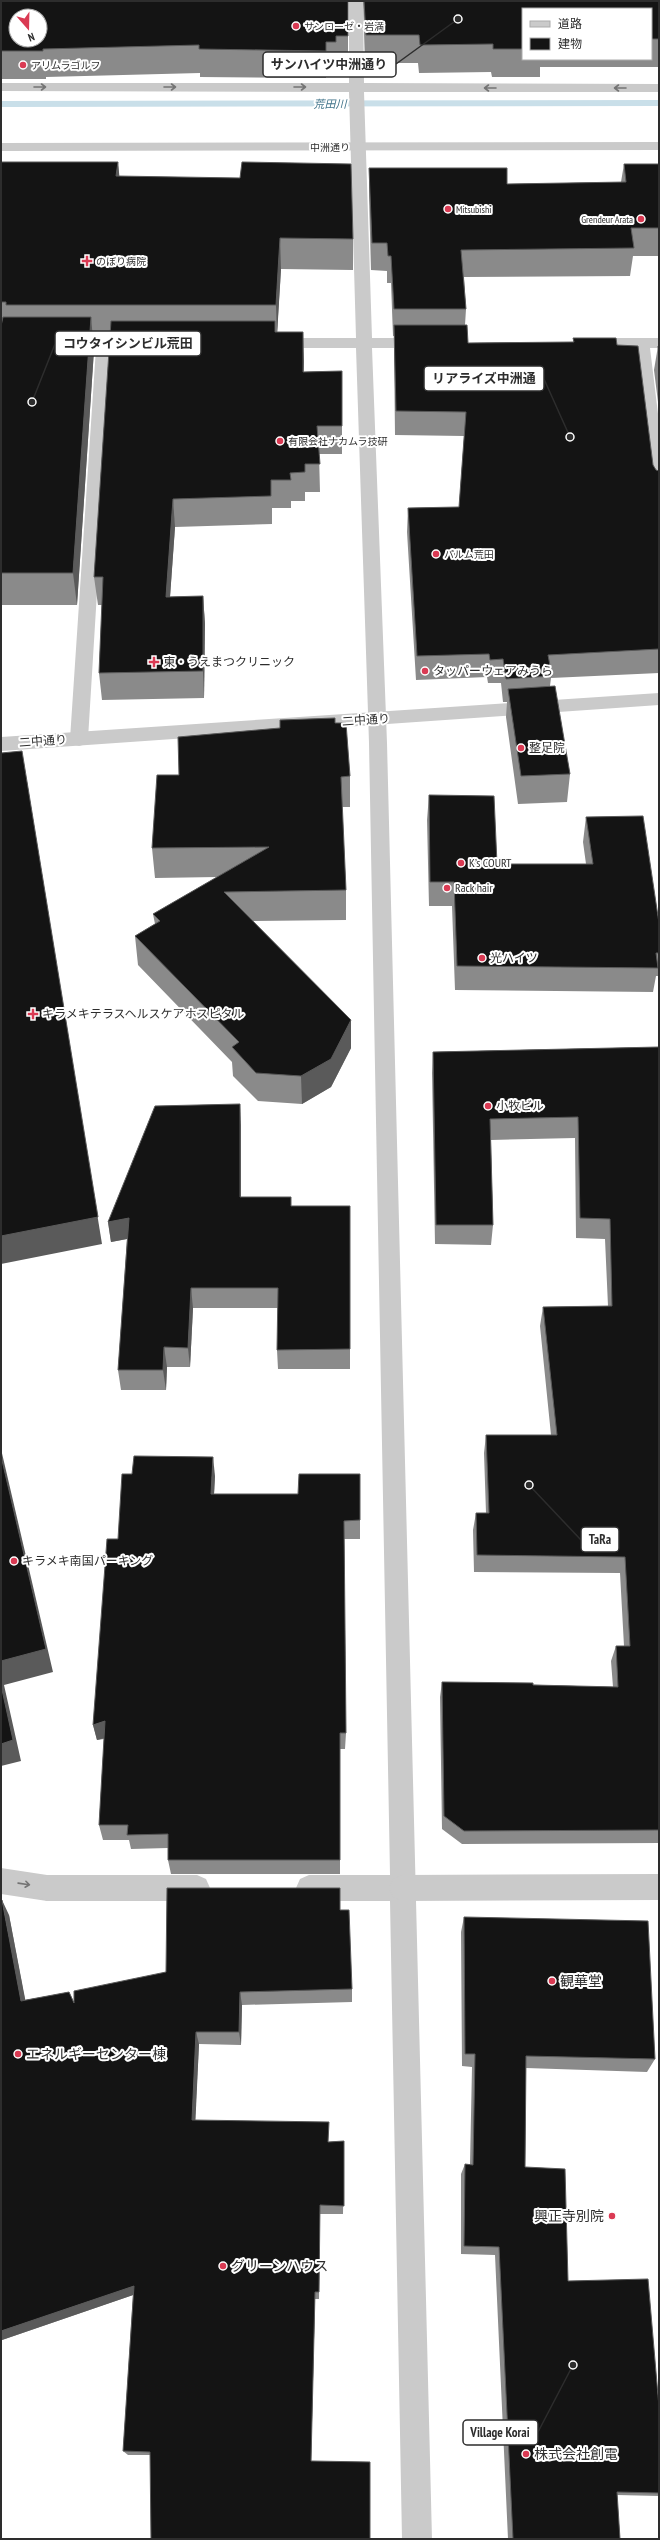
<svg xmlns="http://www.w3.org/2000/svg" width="660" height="2540" font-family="'PT Sans Narrow','Noto Sans JP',sans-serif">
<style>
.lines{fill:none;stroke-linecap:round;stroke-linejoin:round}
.stream{fill:#c9dfe9;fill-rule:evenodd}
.service{fill:#cacaca;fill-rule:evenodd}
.minor{fill:#cacaca;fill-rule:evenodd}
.tertiary{fill:#cacaca;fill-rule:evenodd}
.wall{fill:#8a8a8a;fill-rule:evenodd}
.shaded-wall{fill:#5a5a5a}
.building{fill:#141414;stroke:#5a5a5a;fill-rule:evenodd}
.oneway{stroke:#747474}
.poi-dot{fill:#da3a53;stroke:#fff;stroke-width:1.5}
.labels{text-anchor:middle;stroke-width:4;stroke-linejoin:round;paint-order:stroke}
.far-poi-label{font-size:10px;fill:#2d2d2d;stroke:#fff;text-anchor:start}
.far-street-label{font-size:10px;fill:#2d2d2d;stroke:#fff}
.far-water-label{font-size:11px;font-style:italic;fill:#41748a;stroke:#fff}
.poi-label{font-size:12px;fill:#2d2d2d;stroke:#fff;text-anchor:start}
.street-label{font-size:12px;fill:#2d2d2d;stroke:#fff}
.near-poi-label{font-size:14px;fill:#2d2d2d;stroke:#fff;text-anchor:start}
.leader{fill:none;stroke:#2d2d2d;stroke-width:1.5}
.callout-dot{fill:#2d2d2d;stroke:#fff;stroke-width:1.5}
.callout{fill:#fff;stroke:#2d2d2d;stroke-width:1.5}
.callout-label{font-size:13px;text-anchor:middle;font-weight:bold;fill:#2d2d2d}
</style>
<rect width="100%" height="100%" fill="#fff"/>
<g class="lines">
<path class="stream" d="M 659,100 L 659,106 L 1,107 L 1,101 Z"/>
<path class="service" d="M 1,1868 L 47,1875 L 56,1879 L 60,1888 L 56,1897 L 47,1901 L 1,1894 Z"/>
<g class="minor">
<path d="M 349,1 L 363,1 L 364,83 L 659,84 L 659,92 L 364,92 L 372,338 L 424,338 L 432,343 L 424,348 L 372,348 L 387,743 L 432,2539 L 402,2539 L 390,1901 L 309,1901 L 300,1897 L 296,1888 L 300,1879 L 309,1875 L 390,1875 L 369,743 L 356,348 L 274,348 L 266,343 L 274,338 L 356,338 L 349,92 L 1,91 L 1,83 L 349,83 Z"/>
<path d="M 64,338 L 140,338 L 148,343 L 140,348 L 112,348 L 88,739 L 86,744 L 79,746 L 72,744 L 70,739 L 96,348 L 58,346 L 56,343 Z"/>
<path d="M 586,338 L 659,338 L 659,348 L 650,348 L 659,422 L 659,495 L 653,493 L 651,489 L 634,348 L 580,346 L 578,343 L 580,340 Z"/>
<path d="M 47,1875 L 197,1875 L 206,1879 L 210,1888 L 206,1897 L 197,1901 L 47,1901 L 38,1897 L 34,1888 L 38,1879 Z"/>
</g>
<g class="tertiary">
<path d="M 659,142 L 659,150 L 1,151 L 1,143 Z"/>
<path d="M 659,693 L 659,705 L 1,751 L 1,737 Z"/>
<path d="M 659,1874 L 659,1900 L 402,1901 L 393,1897 L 389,1888 L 393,1879 L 402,1875 Z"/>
</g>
</g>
<g class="wall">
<path d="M 1,1 L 348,1 L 348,64 L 336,64 L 336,70 L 326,70 L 326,78 L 200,77 L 200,73 L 46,77 L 46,79 L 1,79 Z"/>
<path d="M 363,1 L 659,1 L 659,67 L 540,67 L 540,77 L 492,77 L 491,72 L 419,73 L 418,63 L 365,63 ZM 523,9 L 651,9 L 651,59 L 523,59 Z"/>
<path d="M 1,162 L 118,162 L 119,176 L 353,239 L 353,270 L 281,269 L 277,332 L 304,361 L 303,372 L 342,371 L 342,454 L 319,454 L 320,492 L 305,492 L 305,501 L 291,501 L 291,508 L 272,508 L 272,524 L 175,527 L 170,597 L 203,596 L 205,624 L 204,698 L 102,700 L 99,673 L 102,605 L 98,605 L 94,577 L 110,336 L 93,336 L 94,350 L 77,605 L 1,605 Z"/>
<path d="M 624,164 L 659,164 L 659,256 L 633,256 L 630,276 L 464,277 L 466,309 L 465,325 L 468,343 L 573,342 L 573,338 L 617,345 L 653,465 L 656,470 L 659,471 L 659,673 L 551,678 L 550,686 L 570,774 L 567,802 L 518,804 L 506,717 L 507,702 L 503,702 L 501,683 L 488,683 L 487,677 L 416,680 L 407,532 L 408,508 L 459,507 L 464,436 L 395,435 L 394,350 L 394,336 L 393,336 L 391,283 L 387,283 L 387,271 L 371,270 L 369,196 L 369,168 L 507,184 L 621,182 Z"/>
<path d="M 658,346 L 659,346 L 659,410 L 654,370 Z"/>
<path d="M 335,723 L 350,776 L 350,807 L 342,807 L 346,890 L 346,920 L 253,921 L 351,1048 L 331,1087 L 302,1104 L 258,1101 L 233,1076 L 232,1062 L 138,965 L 135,936 L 155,924 L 153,914 L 217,877 L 155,878 L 152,848 L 179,775 Z"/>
<path d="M 429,795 L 497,864 L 586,864 L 583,842 L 586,817 L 659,923 L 659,976 L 656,976 L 653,992 L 455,990 L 452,906 L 429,906 L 427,820 Z"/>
<path d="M 659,1047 L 659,1843 L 462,1844 L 442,1829 L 440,1697 L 442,1682 L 613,1687 L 611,1661 L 616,1646 L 624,1646 L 620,1573 L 474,1572 L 473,1530 L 476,1513 L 486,1513 L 484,1453 L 486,1435 L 551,1435 L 540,1326 L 543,1307 L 608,1306 L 605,1239 L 576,1238 L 575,1138 L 491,1140 L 493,1225 L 491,1245 L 435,1244 L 432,1073 L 433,1052 Z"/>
<path d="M 241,1125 L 241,1197 L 291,1206 L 350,1349 L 350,1369 L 278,1369 L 277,1350 L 278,1308 L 193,1308 L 190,1367 L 167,1367 L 166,1390 L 121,1390 L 118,1370 L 127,1239 L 111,1242 L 108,1222 Z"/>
<path d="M 215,1476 L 214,1494 L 360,1520 L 360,1539 L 344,1539 L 346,1733 L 345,1749 L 340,1749 L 340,1874 L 171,1874 L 168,1860 L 168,1848 L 131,1849 L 129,1840 L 103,1840 L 99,1825 L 104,1739 L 97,1740 L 93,1725 L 118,1539 Z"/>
<path d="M 340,1910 L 352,1989 L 352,2002 L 242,2005 L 241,2045 L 199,2044 L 195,2120 L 329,2142 L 344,2141 L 343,2214 L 320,2214 L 319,2299 L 315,2299 L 311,2461 L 370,2539 L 150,2455 L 128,2455 L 123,2451 L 133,2295 L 2,2340 L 9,1915 L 25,2000 L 69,1992 L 74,2002 L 166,1972 Z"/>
<path d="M 464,1917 L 655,2059 L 647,2072 L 526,2068 L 525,2167 L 568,2281 L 659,2407 L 659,2496 L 617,2495 L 620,2539 L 508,2539 L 495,2255 L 461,2254 L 461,2174 L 465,2164 L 470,2164 L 472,2067 L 462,2066 L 461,1932 Z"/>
</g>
<g class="shaded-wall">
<path d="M 118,162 L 121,193 L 116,176 Z"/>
<path d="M 280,238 L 281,269 L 277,336 L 276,305 Z"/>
<path d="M 91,317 L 94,350 L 77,605 L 73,573 Z"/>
<path d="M 303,332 L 304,361 L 303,400 Z"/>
<path d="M 173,499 L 175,527 L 168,625 L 166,597 Z"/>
<path d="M 203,596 L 205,624 L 204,698 L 203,671 Z"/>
<path d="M 27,782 L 102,1244 L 1,1264 L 1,1236 Z"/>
<path d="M 351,1020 L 351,1048 L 331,1087 L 302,1104 L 301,1076 Z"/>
<path d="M 240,1104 L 241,1125 L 241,1218 L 240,1197 Z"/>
<path d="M 129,1218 L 132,1238 L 111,1242 L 108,1222 Z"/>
<path d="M 191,1288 L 193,1308 L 190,1367 L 188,1348 Z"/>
<path d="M 164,1347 L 167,1367 L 166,1390 L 163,1370 Z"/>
<path d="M 1,1449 L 53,1672 L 4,1685 L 21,1761 L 1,1766 Z"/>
<path d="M 213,1457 L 215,1476 L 213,1513 L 211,1494 Z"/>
<path d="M 105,1721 L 109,1737 L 97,1740 L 93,1725 Z"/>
<path d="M 2,1900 L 9,1915 L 28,2014 L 21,2001 Z"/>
<path d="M 240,1992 L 242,2005 L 241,2045 L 239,2032 Z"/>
<path d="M 196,2032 L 199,2044 L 195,2130 L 192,2120 Z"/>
<path d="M 134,2286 L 139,2293 L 2,2340 L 1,2339 L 1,2331 Z"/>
<path d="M 315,2292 L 315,2299 L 311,2464 L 311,2461 Z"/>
</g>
<g class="building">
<path d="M 1,1 L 348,1 L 348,36 L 336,36 L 336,42 L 326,42 L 326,51 L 199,49 L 199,45 L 43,49 L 43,51 L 1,51 ZM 16,16 L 40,16 L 40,40 L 16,40 Z"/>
<path d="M 364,1 L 659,1 L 659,39 L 651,39 L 651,9 L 523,9 L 523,49 L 493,49 L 493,44 L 420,45 L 419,35 L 366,35 Z"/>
<path d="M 1,162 L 118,162 L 116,176 L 240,178 L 242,162 L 351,164 L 353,239 L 280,238 L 276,305 L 6,305 L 6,302 L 1,302 Z"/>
<path d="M 624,164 L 659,164 L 659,228 L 631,228 L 634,248 L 461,250 L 466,309 L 394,309 L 391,256 L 388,256 L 387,243 L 372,243 L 369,168 L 507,168 L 507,184 L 626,182 Z"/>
<path d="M 3,317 L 91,317 L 73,573 L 1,573 L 1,326 Z"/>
<path d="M 111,321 L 275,321 L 275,332 L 303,332 L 303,372 L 342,371 L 342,426 L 317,426 L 320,464 L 305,464 L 305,472 L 290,473 L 291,480 L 271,480 L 271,496 L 173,499 L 166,597 L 203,596 L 203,671 L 99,673 L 103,577 L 94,577 Z"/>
<path d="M 394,325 L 467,325 L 468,343 L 574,342 L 573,338 L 616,338 L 617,345 L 638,346 L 653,465 L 656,470 L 659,471 L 659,649 L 548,655 L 552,676 L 506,679 L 503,659 L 490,660 L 489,654 L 417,656 L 408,508 L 459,507 L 466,412 L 396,411 Z"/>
<path d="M 658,346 L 659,346 L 659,356 Z"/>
<path d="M 555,686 L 570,774 L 521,776 L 508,689 Z"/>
<path d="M 335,718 L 335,723 L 346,723 L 350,776 L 341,777 L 346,890 L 224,892 L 351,1020 L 331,1059 L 301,1076 L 256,1073 L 232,1047 L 239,1042 L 135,936 L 160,921 L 153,914 L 269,847 L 152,848 L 157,775 L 179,775 L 178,737 L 280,728 L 280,720 Z"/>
<path d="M 22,751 L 98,1217 L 1,1236 L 1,753 Z"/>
<path d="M 429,795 L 494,796 L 497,864 L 593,864 L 586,817 L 643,816 L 659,923 L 659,953 L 656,953 L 658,968 L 457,966 L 454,882 L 430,882 Z"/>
<path d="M 659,1047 L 659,1830 L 464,1831 L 444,1816 L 442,1682 L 533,1683 L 533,1685 L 618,1687 L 616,1646 L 630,1646 L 625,1557 L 477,1555 L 476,1513 L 489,1513 L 486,1435 L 557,1435 L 543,1307 L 612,1306 L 610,1219 L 580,1218 L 578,1117 L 490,1119 L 493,1225 L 436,1225 L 433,1052 Z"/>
<path d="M 240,1104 L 240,1197 L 291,1197 L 291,1206 L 350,1206 L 350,1349 L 277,1350 L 278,1288 L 191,1288 L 188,1348 L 164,1347 L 163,1370 L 118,1370 L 129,1218 L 108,1222 L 155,1106 Z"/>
<path d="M 1,1456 L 46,1649 L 1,1661 Z"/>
<path d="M 134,1456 L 213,1457 L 211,1494 L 298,1494 L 299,1474 L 360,1474 L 360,1520 L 344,1521 L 346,1733 L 340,1733 L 340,1860 L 168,1860 L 168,1834 L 127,1835 L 128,1825 L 99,1825 L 105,1721 L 93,1725 L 107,1539 L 118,1539 L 122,1474 L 132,1474 Z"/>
<path d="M 1,1685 L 13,1740 L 1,1744 Z"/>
<path d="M 167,1888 L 340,1888 L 340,1910 L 349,1910 L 352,1989 L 240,1992 L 239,2032 L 196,2032 L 192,2120 L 329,2122 L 328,2142 L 344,2141 L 344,2206 L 320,2205 L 319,2292 L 315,2292 L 311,2461 L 370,2462 L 370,2539 L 151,2539 L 150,2452 L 123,2451 L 134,2286 L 1,2331 L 1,1901 L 2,1900 L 21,2001 L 69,1992 L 74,2003 L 74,1991 L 166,1972 Z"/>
<path d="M 464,1917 L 648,1921 L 655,2059 L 526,2056 L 525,2167 L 565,2169 L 568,2281 L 648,2279 L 659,2407 L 659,2493 L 617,2492 L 620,2539 L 513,2539 L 499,2247 L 464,2246 L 465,2164 L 473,2165 L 475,2054 L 465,2054 Z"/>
</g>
<defs><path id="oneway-shaft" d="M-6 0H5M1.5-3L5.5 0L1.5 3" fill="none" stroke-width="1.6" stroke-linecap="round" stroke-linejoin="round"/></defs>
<g class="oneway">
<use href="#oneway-shaft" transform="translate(40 87)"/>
<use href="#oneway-shaft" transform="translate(170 87)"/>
<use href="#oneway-shaft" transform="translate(300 87)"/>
<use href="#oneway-shaft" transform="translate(490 88) rotate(-180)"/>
<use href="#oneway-shaft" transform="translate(620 88) rotate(-180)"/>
<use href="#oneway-shaft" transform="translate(24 1884) rotate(8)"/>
</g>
<g class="poi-dot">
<circle cx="296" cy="26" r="4"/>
<circle cx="23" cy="65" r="4"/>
<circle cx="448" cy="209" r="4"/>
<circle cx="641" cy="219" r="4"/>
<path d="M85 255h4v4h4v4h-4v4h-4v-4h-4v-4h4z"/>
<circle cx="280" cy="441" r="4"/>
<circle cx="436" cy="554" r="4"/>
<path d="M152 656h4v4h4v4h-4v4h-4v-4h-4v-4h4z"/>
<circle cx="425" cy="671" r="4"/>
<circle cx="521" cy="748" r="4"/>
<circle cx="461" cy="863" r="4"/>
<circle cx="447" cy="888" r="4"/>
<circle cx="482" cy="958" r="4"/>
<path d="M31 1008h4v4h4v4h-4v4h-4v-4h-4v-4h4z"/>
<circle cx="488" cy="1106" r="4"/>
<circle cx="14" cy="1561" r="4"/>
<circle cx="552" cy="1981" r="4"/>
<circle cx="18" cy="2054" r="4"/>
<circle cx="612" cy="2216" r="4"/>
<circle cx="223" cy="2266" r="4"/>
<circle cx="526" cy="2454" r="4"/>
</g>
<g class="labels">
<g class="far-poi-label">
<text x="304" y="30">サンローゼ・岩満</text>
<text x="31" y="69">アリムラゴルフ</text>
<text x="456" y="213">Mitsubishi</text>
<text x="633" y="223" text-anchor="end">Grendeur Arata</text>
<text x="96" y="265">のぼり病院</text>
<text x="288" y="445">有限会社ナカムラ技研</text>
<text x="444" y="558">パルム荒田</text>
</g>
<g class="far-street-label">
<text x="330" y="151">中洲通り</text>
</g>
<g class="far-water-label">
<text x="330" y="108">荒田川</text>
</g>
<g class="poi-label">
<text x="163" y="666">東・うえまつクリニック</text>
<text x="433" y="675">タッパーウェアみうら</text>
<text x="529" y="752">整足院</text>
<text x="469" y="867">K’s COURT</text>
<text x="455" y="892">Rack hair</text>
<text x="490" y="962">光ハイツ</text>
<text x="42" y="1018">キラメキテラスヘルスケアホスピタル</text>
<text x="496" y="1110">小牧ビル</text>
<text x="22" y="1565">キラメキ南国パーキング</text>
</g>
<g class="street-label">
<text transform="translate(366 720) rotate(-4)" y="4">二中通り</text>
<text transform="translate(43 741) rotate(-4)" y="4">二中通り</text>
</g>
<g class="near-poi-label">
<text x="560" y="1986">観華堂</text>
<text x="26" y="2059">エネルギーセンター棟</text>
<text x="604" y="2221" text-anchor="end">興正寺別院</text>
<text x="231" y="2271">グリーンハウス</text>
<text x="534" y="2459">株式会社創電</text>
</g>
</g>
<path class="leader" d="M458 19L396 64M32 402L55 344M570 437L544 379M529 1485L581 1540M573 2365L538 2432"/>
<g class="callout-dot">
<circle cx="458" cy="19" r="4"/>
<circle cx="32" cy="402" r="4"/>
<circle cx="570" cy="437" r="4"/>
<circle cx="529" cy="1485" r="4"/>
<circle cx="573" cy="2365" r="4"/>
</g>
<g class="callout">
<rect x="263" y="52" width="133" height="25" rx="4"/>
<rect x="55" y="331" width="146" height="25" rx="4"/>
<rect x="424" y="366" width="120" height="25" rx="4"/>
<rect x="581" y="1527" width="38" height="25" rx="4"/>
<rect x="463" y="2420" width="75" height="25" rx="4"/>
</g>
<g class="callout-label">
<text x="329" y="69">サンハイツ中洲通り</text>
<text x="128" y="348">コウタイシンビル荒田</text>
<text x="484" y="383">リアライズ中洲通</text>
<text x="600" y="1544">TaRa</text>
<text x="500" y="2437">Village Korai</text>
</g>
<rect width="660" height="2540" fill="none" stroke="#2d2d2d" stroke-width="4"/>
<rect x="522" y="8" width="130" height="52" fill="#ffffff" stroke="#ababab"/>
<rect x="530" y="21" width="20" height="6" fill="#cacaca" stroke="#ababab"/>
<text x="558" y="28" font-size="12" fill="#2d2d2d">道路</text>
<rect x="530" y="38" width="20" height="12" fill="#141414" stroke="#ababab"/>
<text x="558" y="48" font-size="12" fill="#2d2d2d">建物</text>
<g transform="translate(28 28) rotate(160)"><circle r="19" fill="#ffffff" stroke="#ababab"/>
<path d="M0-3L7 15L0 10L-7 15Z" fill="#da3a53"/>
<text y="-6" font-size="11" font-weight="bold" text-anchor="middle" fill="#2d2d2d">N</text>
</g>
</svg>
